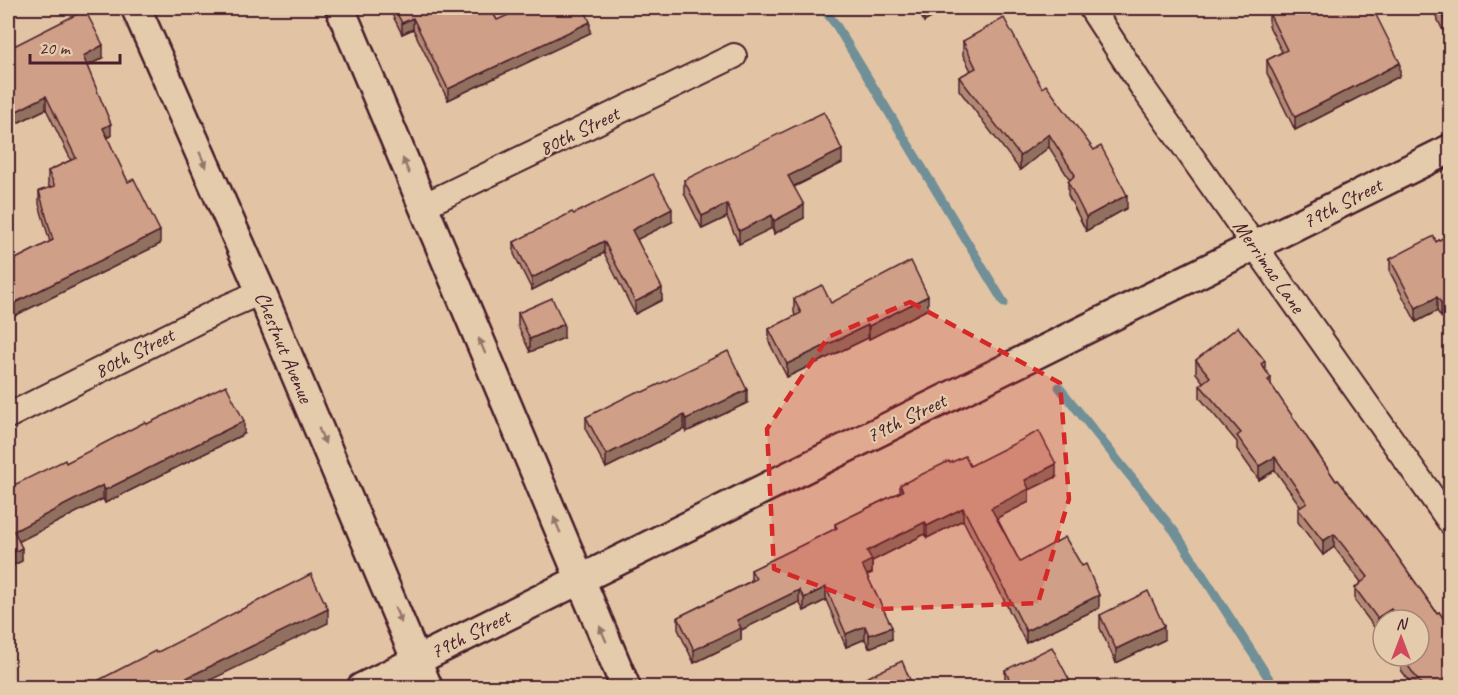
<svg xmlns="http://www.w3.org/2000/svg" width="1458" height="695" font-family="Caveat,sans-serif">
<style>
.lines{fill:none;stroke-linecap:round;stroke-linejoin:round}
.stream{stroke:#6f8f96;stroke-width:9}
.minor-casing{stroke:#4a1f2b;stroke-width:28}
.tertiary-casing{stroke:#4a1f2b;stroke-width:33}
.minor{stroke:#e3cbab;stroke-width:24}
.tertiary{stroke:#e3cbab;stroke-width:28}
.wall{fill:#b38974;stroke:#4a1f2b;stroke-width:1.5}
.shaded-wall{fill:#926f5e;stroke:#4a1f2b;stroke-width:1.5}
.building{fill:#d09f87;stroke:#4a1f2b;stroke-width:1.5}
.oneway{fill:#96756b}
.marked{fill:#d62828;fill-opacity:0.2;stroke:#d62828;stroke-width:4.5;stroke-dasharray:12 8;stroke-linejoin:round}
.labels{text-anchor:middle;stroke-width:4.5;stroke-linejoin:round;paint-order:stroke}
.street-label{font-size:21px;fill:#4a1f2b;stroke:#e3cbab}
</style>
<rect width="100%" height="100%" fill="#e2c4a5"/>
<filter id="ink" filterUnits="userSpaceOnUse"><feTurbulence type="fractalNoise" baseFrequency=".0167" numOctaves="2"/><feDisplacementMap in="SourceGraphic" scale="12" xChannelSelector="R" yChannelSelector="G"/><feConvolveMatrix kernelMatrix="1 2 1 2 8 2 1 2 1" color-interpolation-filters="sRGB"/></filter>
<g filter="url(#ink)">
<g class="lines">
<g class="stream">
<path d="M 823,8 L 836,25 L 1004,303"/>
<path d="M 1059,387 L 1175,532 L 1275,688"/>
</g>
<defs>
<g id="minor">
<path d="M 1091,8 L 1143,88 L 1450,522"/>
<path d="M 423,206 L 734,56"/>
<path d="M 8,416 L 222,309 L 261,292"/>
</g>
<g id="tertiary">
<path d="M 136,8 L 261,292 L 428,688"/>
<path d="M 340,8 L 626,688"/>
<path d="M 361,688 L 1450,149"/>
</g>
</defs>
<use href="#minor" class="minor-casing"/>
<use href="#tertiary" class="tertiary-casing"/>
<use href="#minor" class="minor"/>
<use href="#tertiary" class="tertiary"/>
</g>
<g class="wall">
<path d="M 389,8 L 490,8 L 497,20 L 590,33 L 448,100 L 413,29 L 402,34 Z"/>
<path d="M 917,8 L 949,8 L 924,22 Z"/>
<path d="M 1432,8 L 1450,8 L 1450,45 Z"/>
<path d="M 1269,13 L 1400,76 L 1295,130 L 1267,73 L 1267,60 L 1282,52 L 1269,26 Z"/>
<path d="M 963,41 L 1042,88 L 1127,208 L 1086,231 L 1068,195 L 1068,182 L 1070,180 L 1049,147 L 1020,170 L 959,90 L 959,77 L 971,71 L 963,55 Z"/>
<path d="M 8,49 L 103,58 L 87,66 L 111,136 L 107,138 L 128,182 L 160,244 L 8,319 L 8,263 L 50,242 L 39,204 L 39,191 L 50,188 L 48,184 L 48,171 L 71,160 L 46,109 L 11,126 L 8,119 Z"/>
<path d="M 842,163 L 794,187 L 804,218 L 774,234 L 772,228 L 739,244 L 727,217 L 702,229 L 684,193 L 684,180 Z"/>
<path d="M 574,214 L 672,222 L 637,239 L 662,300 L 635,314 L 604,253 L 532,290 L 514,254 L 514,242 Z"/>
<path d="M 1450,234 L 1441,317 L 1437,311 L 1416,322 L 1390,272 L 1390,259 L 1436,242 Z"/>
<path d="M 794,299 L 831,303 L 928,309 L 869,339 L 868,338 L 787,377 L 769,342 L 769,329 L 795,316 L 794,312 Z"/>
<path d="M 518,313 L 564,338 L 530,352 L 518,326 Z"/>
<path d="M 1238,327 L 1265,361 L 1265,369 L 1271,378 L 1271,385 L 1336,481 L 1338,480 L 1387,542 L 1437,613 L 1439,612 L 1450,628 L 1450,687 L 1414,687 L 1401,670 L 1401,656 L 1419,656 L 1419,620 L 1383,620 L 1383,627 L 1377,631 L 1355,601 L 1355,588 L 1361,582 L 1334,547 L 1323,555 L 1298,522 L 1298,509 L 1301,507 L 1275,470 L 1259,480 L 1237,449 L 1237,442 L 1200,398 L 1200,385 L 1203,382 L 1196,373 L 1196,360 Z"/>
<path d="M 643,392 L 747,403 L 686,432 L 684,429 L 606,468 L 586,430 L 586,417 Z"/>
<path d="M 147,424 L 244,434 L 105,503 L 103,499 L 19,541 L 22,561 L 8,494 L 8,488 L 66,463 Z"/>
<path d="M 950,463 L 1056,477 L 1029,490 L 1029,502 L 997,518 L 1020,562 L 1099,608 L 1026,643 L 963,520 L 927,538 L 925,534 L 872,561 L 872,573 L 867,575 L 892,639 L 869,648 L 865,639 L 846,647 L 826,600 L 804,611 L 799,602 L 741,630 L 741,640 L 694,663 L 678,629 L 678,617 L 751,581 L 751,570 L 835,529 L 835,524 L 900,492 L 900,485 Z"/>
<path d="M 1100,615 L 1164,640 L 1116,663 L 1100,628 Z"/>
<path d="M 1005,670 L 1073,687 L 1007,687 L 1005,684 Z"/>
</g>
<g class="shaded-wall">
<path d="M 924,8 L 949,8 L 924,22 Z"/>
<path d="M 413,18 L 413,29 L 402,34 L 402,23 Z"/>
<path d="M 590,22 L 590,33 L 448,100 L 448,89 Z"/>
<path d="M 103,45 L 103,58 L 83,68 L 83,56 Z"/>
<path d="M 1400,63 L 1400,76 L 1295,130 L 1295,117 Z"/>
<path d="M 46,96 L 46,109 L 11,126 L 11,114 Z"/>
<path d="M 111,124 L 111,136 L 103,140 L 103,128 Z"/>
<path d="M 1049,134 L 1049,147 L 1020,170 L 1020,156 Z"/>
<path d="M 842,150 L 842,163 L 788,189 L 788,176 Z"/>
<path d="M 1127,195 L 1127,208 L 1086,231 L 1086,217 Z"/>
<path d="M 727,204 L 727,217 L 702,229 L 702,216 Z"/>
<path d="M 804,205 L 804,218 L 774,234 L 774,221 Z"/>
<path d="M 672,209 L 672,222 L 632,242 L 632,230 Z"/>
<path d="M 772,215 L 772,228 L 739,244 L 739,231 Z"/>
<path d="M 160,231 L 160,244 L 8,319 L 8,306 Z"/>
<path d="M 604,241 L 604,253 L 532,290 L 532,278 Z"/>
<path d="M 662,288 L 662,300 L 635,314 L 635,302 Z"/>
<path d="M 928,296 L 928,309 L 869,339 L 869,326 Z"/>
<path d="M 1437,297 L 1437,311 L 1416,322 L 1416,308 Z"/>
<path d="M 1450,298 L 1450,312 L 1441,317 L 1441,303 Z"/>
<path d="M 564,324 L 564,338 L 530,352 L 530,339 Z"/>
<path d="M 868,325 L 868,338 L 787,377 L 787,364 Z"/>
<path d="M 747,390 L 747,403 L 686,432 L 686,419 Z"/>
<path d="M 684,415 L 684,429 L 606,468 L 606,455 Z"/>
<path d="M 244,421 L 244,434 L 105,503 L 105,490 Z"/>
<path d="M 1275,457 L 1275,470 L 1259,480 L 1259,466 Z"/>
<path d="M 1056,464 L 1056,477 L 1029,490 L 1029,502 L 991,521 L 991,508 L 1025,480 Z"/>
<path d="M 103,485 L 103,499 L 14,544 L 14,531 Z"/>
<path d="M 963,508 L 963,520 L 927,538 L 927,526 Z"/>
<path d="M 925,522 L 925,534 L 872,561 L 872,573 L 862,577 L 862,565 L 867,551 Z"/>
<path d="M 1334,534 L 1334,547 L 1323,555 L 1323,541 Z"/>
<path d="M 22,548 L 22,561 L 8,568 L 8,555 Z"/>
<path d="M 826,587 L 826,600 L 804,611 L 804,598 Z"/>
<path d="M 799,590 L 799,602 L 741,630 L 741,640 L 694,663 L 694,650 L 737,620 Z"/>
<path d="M 1099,595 L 1099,608 L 1026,643 L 1026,631 Z"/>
<path d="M 328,609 L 328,623 L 196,687 L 168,687 Z"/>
<path d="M 1391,609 L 1391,620 L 1383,620 L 1383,627 L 1377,631 L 1377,618 Z"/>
<path d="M 865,626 L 865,639 L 846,647 L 846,634 Z"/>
<path d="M 1164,626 L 1164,640 L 1116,663 L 1116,649 Z"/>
<path d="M 892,627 L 892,639 L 869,648 L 869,635 Z"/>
</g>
<g class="building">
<path d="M 394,8 L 490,8 L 497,20 L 524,8 L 584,8 L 590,22 L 448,89 L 413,18 L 402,23 Z"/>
<path d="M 1280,8 L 1368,8 L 1372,15 L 1375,13 L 1400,63 L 1295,117 L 1267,60 L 1287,50 L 1269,13 Z"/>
<path d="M 1439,8 L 1450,8 L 1450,32 Z"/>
<path d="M 85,10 L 103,45 L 83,56 L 111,124 L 103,128 L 128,182 L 134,179 L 160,231 L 8,306 L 8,268 L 9,267 L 8,263 L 53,240 L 39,191 L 55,186 L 48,171 L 76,158 L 46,96 L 11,114 L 8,106 L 8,49 Z"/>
<path d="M 1004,18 L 1042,88 L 1046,85 L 1094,150 L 1101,146 L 1127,195 L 1086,217 L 1068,182 L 1075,175 L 1049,134 L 1020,156 L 959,77 L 976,68 L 963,41 Z"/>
<path d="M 824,112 L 842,150 L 788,176 L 804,205 L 774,221 L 772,215 L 739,231 L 727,204 L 702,216 L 684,180 Z"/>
<path d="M 653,174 L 672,209 L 632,230 L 662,288 L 635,302 L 604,241 L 532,278 L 514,242 L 572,212 L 574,214 Z"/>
<path d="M 1450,234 L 1450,298 L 1441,303 L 1437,297 L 1416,308 L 1390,259 L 1434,236 L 1436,242 Z"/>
<path d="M 911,261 L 928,296 L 869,326 L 868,325 L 787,364 L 769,329 L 801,313 L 794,299 L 822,285 L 831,303 Z"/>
<path d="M 552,298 L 564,324 L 530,339 L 518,313 Z"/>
<path d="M 1238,327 L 1265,361 L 1261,364 L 1271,378 L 1268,380 L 1336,481 L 1338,480 L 1387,542 L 1437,613 L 1439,612 L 1450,628 L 1450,687 L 1423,687 L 1401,656 L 1419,656 L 1419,620 L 1399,620 L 1391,609 L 1377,618 L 1355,588 L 1368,577 L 1334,534 L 1323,541 L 1298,509 L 1307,503 L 1275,457 L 1259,466 L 1237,436 L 1241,433 L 1200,385 L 1210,377 L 1196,360 Z"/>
<path d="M 728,351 L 747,390 L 686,419 L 684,415 L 606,455 L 586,417 L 636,392 L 643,392 Z"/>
<path d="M 226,385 L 244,421 L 105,490 L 103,485 L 14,531 L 22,548 L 8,555 L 8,494 L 11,493 L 8,488 L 65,460 L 66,463 L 145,422 L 147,424 Z"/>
<path d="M 1039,431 L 1056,464 L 1025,480 L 1029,489 L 991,508 L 1020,562 L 1065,537 L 1082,566 L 1086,564 L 1099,595 L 1026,631 L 963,508 L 927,526 L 925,522 L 867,551 L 872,560 L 862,565 L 892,627 L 869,635 L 865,626 L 846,634 L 826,587 L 804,598 L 799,590 L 737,620 L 741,628 L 694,650 L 678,617 L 756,579 L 751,570 L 837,528 L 835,524 L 903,491 L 900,485 L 949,461 L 950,463 L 965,456 L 970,466 Z"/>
<path d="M 311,574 L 328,609 L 168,687 L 88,687 L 99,682 L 99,680 L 155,651 L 156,653 Z"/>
<path d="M 1148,591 L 1164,626 L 1116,649 L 1100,615 Z"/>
<path d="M 1052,647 L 1073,687 L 1013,687 L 1005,670 Z"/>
<path d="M 902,661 L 913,687 L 847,687 Z"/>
</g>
<defs><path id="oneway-solid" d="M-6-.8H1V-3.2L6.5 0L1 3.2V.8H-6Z" transform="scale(1.5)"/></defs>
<g class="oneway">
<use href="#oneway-solid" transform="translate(203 160) rotate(66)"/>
<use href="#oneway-solid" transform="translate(406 166) rotate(-113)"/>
<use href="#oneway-solid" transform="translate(482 346) rotate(-113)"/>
<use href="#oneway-solid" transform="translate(322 436) rotate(67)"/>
<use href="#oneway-solid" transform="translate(557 525) rotate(-113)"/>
<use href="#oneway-solid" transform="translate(398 615) rotate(67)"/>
<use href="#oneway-solid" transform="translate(603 634) rotate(-113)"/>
</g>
</g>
<path class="marked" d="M 910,302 L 1060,383 L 1069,499 L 1038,603 L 880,609 L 774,569 L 767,429 L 828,337 Z"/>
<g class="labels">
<g class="street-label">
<text transform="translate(579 131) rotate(-26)" y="7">80th Street</text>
<text transform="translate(1342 203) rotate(-27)" y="7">79th Street</text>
<text transform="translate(1269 266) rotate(55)" y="7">Merrimac Lane</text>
<text transform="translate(284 347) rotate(67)" y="7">Chestnut Avenue</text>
<text transform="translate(134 353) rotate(-27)" y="7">80th Street</text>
<text transform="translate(906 418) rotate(-26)" y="7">79th Street</text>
<text transform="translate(470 634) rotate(-26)" y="7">79th Street</text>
</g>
</g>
<rect width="1458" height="695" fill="none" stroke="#e3cbab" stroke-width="30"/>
<rect x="15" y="15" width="1428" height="665" fill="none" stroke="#4a1f2b" stroke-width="2" filter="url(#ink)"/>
<g transform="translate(1401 638)"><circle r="28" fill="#e3cbab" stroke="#a68678" stroke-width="1.5"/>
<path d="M0-4.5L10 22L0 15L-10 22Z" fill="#d1495b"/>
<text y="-9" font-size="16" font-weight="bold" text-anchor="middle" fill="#4a1f2b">N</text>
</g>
<path d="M30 54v9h90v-9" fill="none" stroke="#4a1f2b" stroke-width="3"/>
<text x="39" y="54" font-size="18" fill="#4a1f2b" stroke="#e3cbab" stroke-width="4.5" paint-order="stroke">20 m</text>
</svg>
